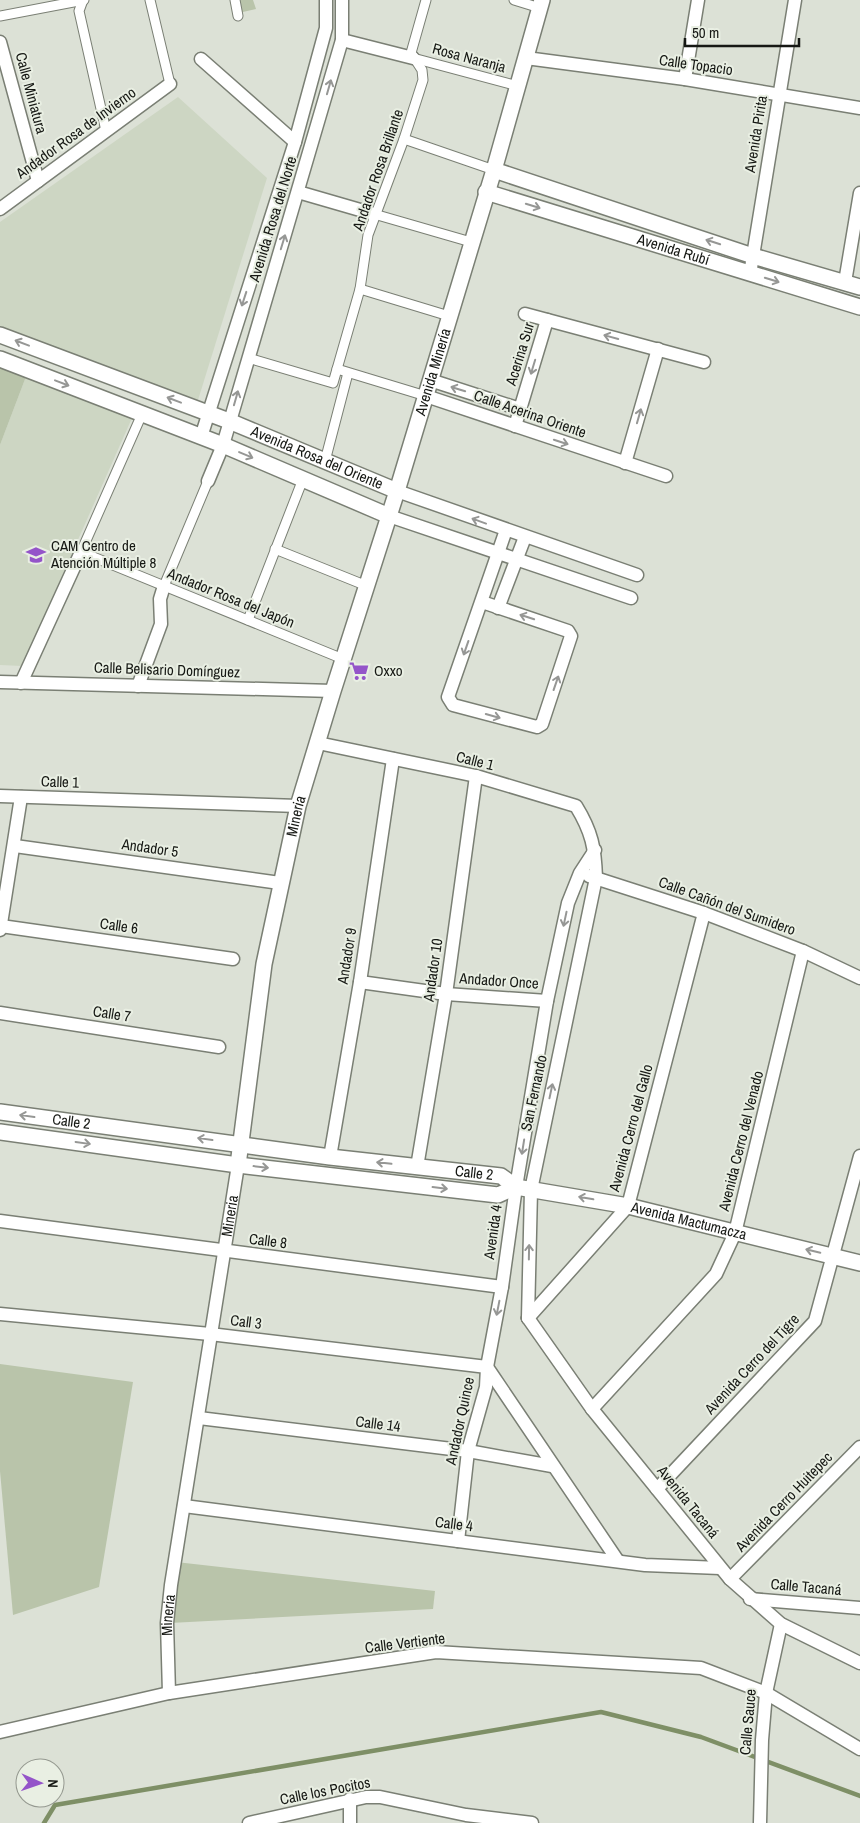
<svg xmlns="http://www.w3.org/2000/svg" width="860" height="1823" font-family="'Archivo Narrow',sans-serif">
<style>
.built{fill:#cdd6c3}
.green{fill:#b9c4aa}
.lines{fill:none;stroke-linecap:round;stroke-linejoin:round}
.stream{stroke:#7e8f66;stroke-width:4.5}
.pedestrian-casing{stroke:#7a7f74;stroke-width:11}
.minor-casing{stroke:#7a7f74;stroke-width:15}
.tertiary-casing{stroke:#7a7f74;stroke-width:18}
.pedestrian{stroke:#fff;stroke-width:9}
.minor{stroke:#fff;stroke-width:12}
.tertiary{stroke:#fff;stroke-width:15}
.oneway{stroke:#969795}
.labels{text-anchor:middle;stroke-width:4;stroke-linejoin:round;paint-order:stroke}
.street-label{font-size:15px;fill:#161814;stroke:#e9efe3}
.poi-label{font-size:15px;fill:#161814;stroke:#e9efe3;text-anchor:start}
</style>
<rect width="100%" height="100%" fill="#dce1d6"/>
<g class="built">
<path d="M 178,97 L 267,178 L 198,400 L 0,327 L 0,222 Z"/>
<path d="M 27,374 L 132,418 L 22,666 L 0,665 L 0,445 Z"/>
</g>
<g class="green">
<path d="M 231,0 L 253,0 L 256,9 L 234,14 Z"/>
<path d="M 0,364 L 27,374 L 0,445 Z"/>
<path d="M 0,1364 L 133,1382 L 99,1587 L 13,1615 L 0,1471 Z"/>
<path d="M 176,1562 L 435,1591 L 433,1609 L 170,1623 Z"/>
</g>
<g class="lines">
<path class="stream" d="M 44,1823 L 55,1805 L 601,1712 L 701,1737 L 860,1796"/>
<defs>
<g id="pedestrian">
<path d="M 83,0 L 79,11 L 106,131"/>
<path d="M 150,0 L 170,84"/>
<path d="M 235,0 L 238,16"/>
<path d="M 514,0 L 540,8"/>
<path d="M 0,16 L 84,0"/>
<path d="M 413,58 L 518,86"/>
<path d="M 404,139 L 494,170"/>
<path d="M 374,214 L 471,242"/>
<path d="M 360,289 L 449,316"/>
<path d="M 248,358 L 333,383 L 360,289 L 368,235 L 404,139 L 423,80 L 422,70 L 411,53 L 426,0"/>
<path d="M 337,369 L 426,396"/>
<path d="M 142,414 L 81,552 L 343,659"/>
<path d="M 325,461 L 348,373"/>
<path d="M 275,549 L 367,586"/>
<path d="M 164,586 L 208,481"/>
<path d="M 248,620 L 303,479"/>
</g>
<g id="minor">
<path d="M 342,40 L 413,58"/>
<path d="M 0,42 L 38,181"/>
<path d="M 526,58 L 685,79 L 860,108"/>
<path d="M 201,59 L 295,142"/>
<path d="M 685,79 L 698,0"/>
<path d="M 298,192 L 374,214"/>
<path d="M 0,209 L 170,84"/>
<path d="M 750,274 L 795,0"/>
<path d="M 845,282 L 860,193"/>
<path d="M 525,314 L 704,362"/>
<path d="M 430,380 L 520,409"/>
<path d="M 426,396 L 666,476"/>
<path d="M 515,426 L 547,320"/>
<path d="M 201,437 L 295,142 L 326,28 L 326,0"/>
<path d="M 625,463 L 658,349"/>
<path d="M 208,481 L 223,445 L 342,40 L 342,0"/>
<path d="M 397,491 L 637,575"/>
<path d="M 389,516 L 631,598"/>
<path d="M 482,602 L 568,631 L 571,636 L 542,724 L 537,727 L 453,705 L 448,697 L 506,530"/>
<path d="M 498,608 L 525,537"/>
<path d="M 0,682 L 333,691"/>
<path d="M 21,683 L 81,552"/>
<path d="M 138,686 L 161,624 L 160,599 L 164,586"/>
<path d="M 318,743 L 476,776 L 576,806 C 592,832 595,848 596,878 L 531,1190 L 528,1318"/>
<path d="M 0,796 L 298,806"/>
<path d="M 15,846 L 280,883"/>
<path d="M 589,876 L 704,913 L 803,951 L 860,978"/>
<path d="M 1,926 L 233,959"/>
<path d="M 0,930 L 21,797"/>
<path d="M 360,982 L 446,994 L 547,1001"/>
<path d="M 0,1013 L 219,1047"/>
<path d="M 330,1157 L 360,982 L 393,759"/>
<path d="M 417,1167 L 446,994 L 476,776"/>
<path d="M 0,1221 L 502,1287"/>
<path d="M 0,1314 L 210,1334 L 487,1367"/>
<path d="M 528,1318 L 592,1409 L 730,1579 L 781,1624 L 860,1663"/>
<path d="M 528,1318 L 628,1206 L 704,913"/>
<path d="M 487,1367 L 618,1561"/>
<path d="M 592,1409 L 716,1274 L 735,1233 L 803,951"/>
<path d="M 199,1418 L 468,1451 L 552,1466"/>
<path d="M 657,1489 L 815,1321 L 860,1156"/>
<path d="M 184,1506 L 645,1565 L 720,1568"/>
<path d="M 458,1541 L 468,1451 L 486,1387 L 487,1367 L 502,1287 L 516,1187 L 547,1001 L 568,903 L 580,873 L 595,850"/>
<path d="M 730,1579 L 860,1447"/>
<path d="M 750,1599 L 860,1608"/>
<path id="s1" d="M 169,1693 L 167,1623 L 171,1585 L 238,1165"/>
<path d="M 0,1732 L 169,1693 L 436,1652 L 701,1668 L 766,1693 L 860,1749"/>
<path d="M 350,1799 L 350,1823"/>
<path d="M 249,1823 L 366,1797 L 380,1797 L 466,1815 L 532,1823"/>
<path d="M 760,1823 L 762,1740 L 766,1693 L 781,1624"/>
</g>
<g id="tertiary">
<path d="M 494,170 L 753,256 L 860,287"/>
<path id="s2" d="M 486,192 L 860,307"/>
<path id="s3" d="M 0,335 L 229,421 L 397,491"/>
<path d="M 0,359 L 223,445 L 389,516"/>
<path id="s4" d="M 0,1112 L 330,1157 L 501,1176 L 516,1187 L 628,1206 L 860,1263"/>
<path d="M 0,1132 L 238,1165 L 498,1195 L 516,1187"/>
<path id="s5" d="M 238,1165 L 264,964 L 298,806 L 333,691 L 397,491 L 494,170 L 542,0"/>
</g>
</defs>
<use href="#pedestrian" class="pedestrian-casing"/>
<use href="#minor" class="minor-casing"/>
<use href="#tertiary" class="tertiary-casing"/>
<use href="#pedestrian" class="pedestrian"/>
<use href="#minor" class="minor"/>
<use href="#tertiary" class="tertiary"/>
</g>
<defs><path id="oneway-shaft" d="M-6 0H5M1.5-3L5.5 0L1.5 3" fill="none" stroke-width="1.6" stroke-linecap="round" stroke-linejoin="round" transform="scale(1.25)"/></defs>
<g class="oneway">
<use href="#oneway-shaft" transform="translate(329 87) rotate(-74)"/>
<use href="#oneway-shaft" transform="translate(533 206) rotate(17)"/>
<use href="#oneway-shaft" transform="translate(283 242) rotate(-73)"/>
<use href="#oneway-shaft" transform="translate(713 242) rotate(-162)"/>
<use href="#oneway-shaft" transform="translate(772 280) rotate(17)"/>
<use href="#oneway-shaft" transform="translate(244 299) rotate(108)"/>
<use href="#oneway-shaft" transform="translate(611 337) rotate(-165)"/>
<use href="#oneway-shaft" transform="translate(22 343) rotate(-159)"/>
<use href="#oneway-shaft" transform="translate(533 367) rotate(107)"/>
<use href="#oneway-shaft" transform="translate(62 383) rotate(21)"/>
<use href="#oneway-shaft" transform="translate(458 389) rotate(-163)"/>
<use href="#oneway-shaft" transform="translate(236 398) rotate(-74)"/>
<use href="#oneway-shaft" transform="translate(174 400) rotate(-159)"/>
<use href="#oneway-shaft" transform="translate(639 416) rotate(-74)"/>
<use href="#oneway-shaft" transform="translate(561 442) rotate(18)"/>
<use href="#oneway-shaft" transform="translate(246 455) rotate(23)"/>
<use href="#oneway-shaft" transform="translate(479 521) rotate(-160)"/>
<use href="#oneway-shaft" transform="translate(527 617) rotate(-162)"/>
<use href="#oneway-shaft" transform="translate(466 648) rotate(109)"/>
<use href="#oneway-shaft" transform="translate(556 683) rotate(-71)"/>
<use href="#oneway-shaft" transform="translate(493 716) rotate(16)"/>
<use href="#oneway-shaft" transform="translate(565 919) rotate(102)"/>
<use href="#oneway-shaft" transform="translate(551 1091) rotate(-78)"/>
<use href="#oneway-shaft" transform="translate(27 1116) rotate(-172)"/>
<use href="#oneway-shaft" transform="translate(205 1139) rotate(-172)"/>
<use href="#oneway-shaft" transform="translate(83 1143) rotate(8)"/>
<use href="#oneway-shaft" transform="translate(523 1147) rotate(99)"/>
<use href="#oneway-shaft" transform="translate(384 1163) rotate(-174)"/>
<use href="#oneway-shaft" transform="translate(261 1167) rotate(7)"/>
<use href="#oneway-shaft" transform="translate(440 1188) rotate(7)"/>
<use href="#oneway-shaft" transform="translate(586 1198) rotate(-170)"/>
<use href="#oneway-shaft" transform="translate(813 1251) rotate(-167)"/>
<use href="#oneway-shaft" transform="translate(529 1252) rotate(-89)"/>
<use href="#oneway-shaft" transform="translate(498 1308) rotate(101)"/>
</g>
<defs>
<symbol id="school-bare" viewBox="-9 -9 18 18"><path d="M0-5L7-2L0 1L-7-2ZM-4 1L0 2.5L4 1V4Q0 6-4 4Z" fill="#9454c9" stroke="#e9efe3" stroke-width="2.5" paint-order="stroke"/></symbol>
<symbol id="supermarket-bare" viewBox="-9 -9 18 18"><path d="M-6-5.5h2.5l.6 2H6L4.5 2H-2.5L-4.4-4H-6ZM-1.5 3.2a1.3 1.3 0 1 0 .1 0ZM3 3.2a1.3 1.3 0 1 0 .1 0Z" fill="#9454c9" stroke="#e9efe3" stroke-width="2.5" paint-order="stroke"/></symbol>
</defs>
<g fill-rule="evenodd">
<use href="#school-bare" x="22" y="541" width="28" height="28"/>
<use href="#supermarket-bare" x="345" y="657" width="28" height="28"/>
</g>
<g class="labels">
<g class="street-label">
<text transform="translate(469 58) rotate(15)" y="5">Rosa Naranja</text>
<text transform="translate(696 65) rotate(8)" y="5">Calle Topacio</text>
<text transform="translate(31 93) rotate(75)" y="5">Calle Miniatura</text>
<text transform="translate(76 133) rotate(-36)" y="5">Andador Rosa de Invierno</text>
<text transform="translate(756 134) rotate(-81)" y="5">Avenida Pirita</text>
<text transform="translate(378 170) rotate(-71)" y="5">Andador Rosa Brillante</text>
<text transform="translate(273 219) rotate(-73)" y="5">Avenida Rosa del Norte</text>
<text dy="5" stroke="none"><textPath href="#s2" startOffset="196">Avenida Rubí</textPath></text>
<text transform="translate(520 354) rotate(-73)" y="5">Acerina Sur</text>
<text dy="5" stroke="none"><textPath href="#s5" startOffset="819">Avenida Minería</textPath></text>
<text transform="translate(530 414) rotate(19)" y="5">Calle Acerina Oriente</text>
<text dy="5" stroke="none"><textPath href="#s3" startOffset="340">Avenida Rosa del Oriente</textPath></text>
<text transform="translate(231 598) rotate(22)" y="5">Andador Rosa del Japón</text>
<text transform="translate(167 670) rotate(2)" y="5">Calle Belisario Domínguez</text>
<text transform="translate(475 761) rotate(14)" y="5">Calle 1</text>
<text transform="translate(60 782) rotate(2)" y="5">Calle 1</text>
<text dy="5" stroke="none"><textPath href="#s5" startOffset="354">Mineria</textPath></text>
<text transform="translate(150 848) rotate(8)" y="5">Andador 5</text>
<text transform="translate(727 906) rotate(20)" y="5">Calle Cañón del Sumidero</text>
<text transform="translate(119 926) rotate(8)" y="5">Calle 6</text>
<text transform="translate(347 956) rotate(-81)" y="5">Andador 9</text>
<text transform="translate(433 970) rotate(-82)" y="5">Andador 10</text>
<text transform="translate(499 981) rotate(4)" y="5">Andador Once</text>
<text transform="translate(112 1014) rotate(9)" y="5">Calle 7</text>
<text transform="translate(534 1093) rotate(-78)" y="5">San Fernando</text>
<text dy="5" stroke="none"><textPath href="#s4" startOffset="72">Calle 2</textPath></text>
<text transform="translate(631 1128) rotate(-75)" y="5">Avenida Cerro del Gallo</text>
<text transform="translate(741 1141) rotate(-76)" y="5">Avenida Cerro del Venado</text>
<text dy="5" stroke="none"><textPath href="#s4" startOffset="478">Calle 2</textPath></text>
<text dy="5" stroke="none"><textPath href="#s1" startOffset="482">Mineria</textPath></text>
<text dy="5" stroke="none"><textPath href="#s4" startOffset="700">Avenida Mactumacza</textPath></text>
<text transform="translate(493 1232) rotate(-82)" y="5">Avenida 4</text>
<text transform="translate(268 1241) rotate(7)" y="5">Calle 8</text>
<text transform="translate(246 1322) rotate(7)" y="5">Call 3</text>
<text transform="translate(752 1364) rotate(-47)" y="5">Avenida Cerro del Tigre</text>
<text transform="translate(460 1421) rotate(-78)" y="5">Andador Quince</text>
<text transform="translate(378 1424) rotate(7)" y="5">Calle 14</text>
<text transform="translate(688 1502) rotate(51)" y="5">Avenida Tacaná</text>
<text transform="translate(784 1502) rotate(-46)" y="5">Avenida Cerro Huitepec</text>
<text transform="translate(454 1524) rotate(7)" y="5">Calle 4</text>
<text transform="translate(806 1587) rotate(5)" y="5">Calle Tacaná</text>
<text dy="5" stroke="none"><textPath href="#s1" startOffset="78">Mineria</textPath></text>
<text transform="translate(405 1643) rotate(-7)" y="5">Calle Vertiente</text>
<text transform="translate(748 1722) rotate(-85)" y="5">Calle Sauce</text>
<text transform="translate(325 1791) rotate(-11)" y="5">Calle los Pocitos</text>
</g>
<g class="poi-label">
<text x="51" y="551">CAM Centro de<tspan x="51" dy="17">Atención Múltiple 8</tspan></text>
<text x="374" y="676">Oxxo</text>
</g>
</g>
<g transform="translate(40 1783) rotate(92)"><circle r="24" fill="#e9efe3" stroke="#959990"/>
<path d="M0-4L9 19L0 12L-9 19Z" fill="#9454c9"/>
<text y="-8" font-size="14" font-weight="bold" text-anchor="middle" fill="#161814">N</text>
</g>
<path d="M685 38v8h114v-8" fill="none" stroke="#161814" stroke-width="2.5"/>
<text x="692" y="38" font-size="15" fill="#161814" stroke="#e9efe3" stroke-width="4" paint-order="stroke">50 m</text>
</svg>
